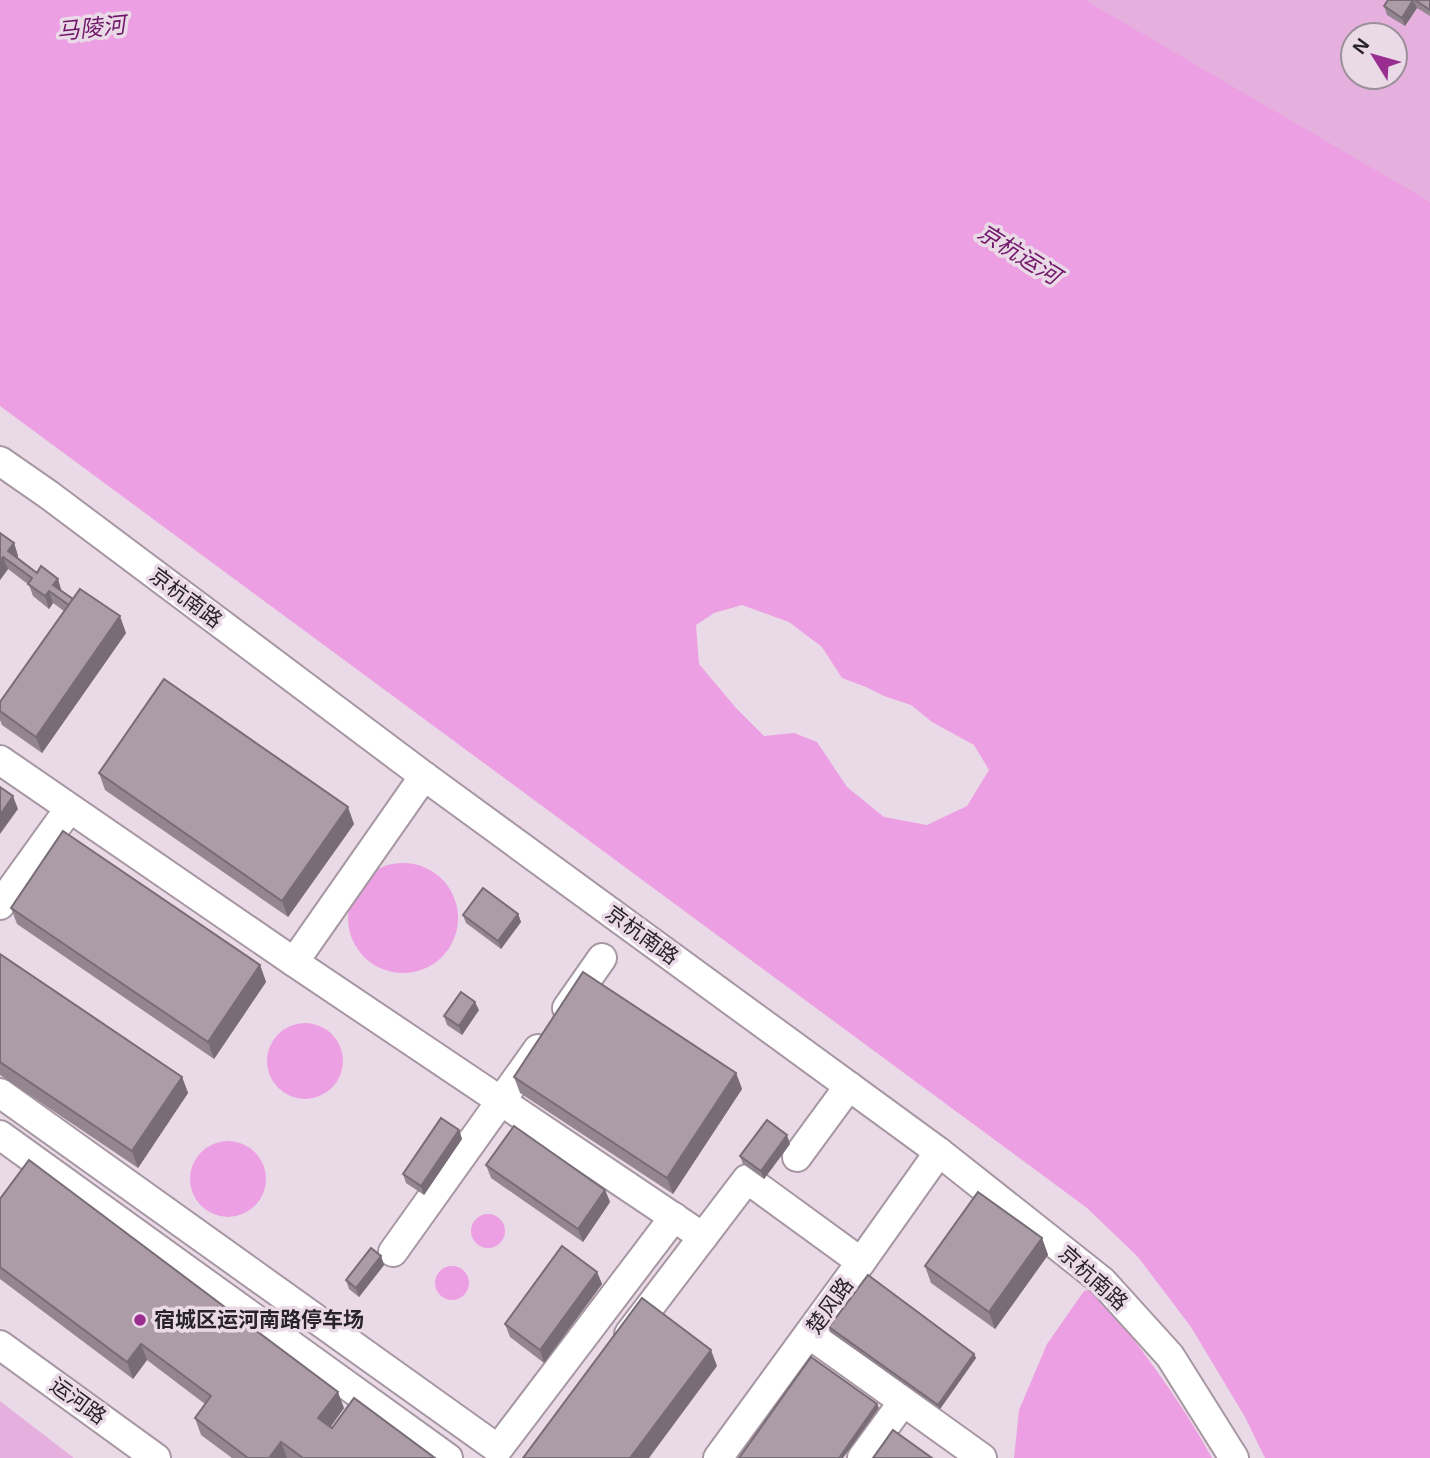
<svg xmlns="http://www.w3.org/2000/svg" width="1430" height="1458" font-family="Arial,'Noto Sans SC',sans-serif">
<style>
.green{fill:#e5b0dd;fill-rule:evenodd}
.water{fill:#ec9fe2;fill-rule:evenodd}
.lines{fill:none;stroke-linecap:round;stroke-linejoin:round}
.minor-casing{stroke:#a697a3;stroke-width:32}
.minor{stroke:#fff;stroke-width:28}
.wall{fill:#938690}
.shaded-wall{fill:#786d76}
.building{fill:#ab9ca8;stroke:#786d76;stroke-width:2}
.poi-dot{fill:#992e90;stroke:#eadae7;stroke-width:2.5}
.labels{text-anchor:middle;stroke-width:7;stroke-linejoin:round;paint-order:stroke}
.street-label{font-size:21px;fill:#282328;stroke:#eadae7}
.poi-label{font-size:21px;font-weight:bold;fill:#282328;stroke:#eadae7;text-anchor:start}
.water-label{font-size:23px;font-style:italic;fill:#71176a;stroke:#eadae7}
</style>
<rect width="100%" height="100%" fill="#eadae7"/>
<g class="green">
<path d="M 1084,0 L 1430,0 L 1430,207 ZM 1353,35 L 1395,35 L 1395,77 L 1353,77 Z"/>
<path d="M 0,1401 L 74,1458 L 0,1458 Z"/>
</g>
<g class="water">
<path d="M 0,0 L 1085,0 L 1430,202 L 1430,1458 L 1265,1458 L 1245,1417 L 1191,1327 L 1138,1257 L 1087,1208 L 0,406 ZM 742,605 L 789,622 L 822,647 L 842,678 L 866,687 L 884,696 L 911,705 L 932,722 L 974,745 L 989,770 L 967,806 L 927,825 L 884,817 L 847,787 L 817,742 L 794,733 L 764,736 L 736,708 L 699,664 L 696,625 L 714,613 Z"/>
<circle cx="403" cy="918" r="55"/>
<circle cx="305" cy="1061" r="38"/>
<circle cx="228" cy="1179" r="38"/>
<circle cx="488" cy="1231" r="17"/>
<circle cx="452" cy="1283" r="17"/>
<path d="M 1094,1289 C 1137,1343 1179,1397 1212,1458 L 1014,1458 L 1019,1410 L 1047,1344 L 1084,1291 Z"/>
</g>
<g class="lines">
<defs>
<g id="minor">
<path d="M 0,461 L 49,495 L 424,776 L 939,1152 L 1102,1281 L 1170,1356 L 1234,1458"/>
<path d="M 0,760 L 294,962 L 703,1237"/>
<path d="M 0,905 L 69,809"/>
<path d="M 294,962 L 424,776"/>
<path d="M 567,1008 L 602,958"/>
<path d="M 0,1093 L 498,1449 L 674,1217"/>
<path d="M 0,1135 L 448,1458"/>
<path d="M 797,1157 L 849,1086"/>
<path d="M 393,1252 L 538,1049"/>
<path d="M 629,1334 L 747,1179 L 861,1262"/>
<path d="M 809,1334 L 982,1458"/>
<path d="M 0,1345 L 156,1458"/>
<path d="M 718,1458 L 861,1262 L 939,1152"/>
<path d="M 862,1458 L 903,1402"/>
</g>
</defs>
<use href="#minor" class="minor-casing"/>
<use href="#minor" class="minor"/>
</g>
<g class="wall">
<path d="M 1388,0 L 1430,0 L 1430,16 L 1417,8 L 1405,26 L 1387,15 L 1384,6 Z"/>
<path d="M 0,533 L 14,543 L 18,556 L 17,558 L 73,599 L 126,633 L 42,753 L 2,725 L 0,720 L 0,702 L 64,611 L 53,603 L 49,609 L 33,596 L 29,585 L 8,569 L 0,580 Z"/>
<path d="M 99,773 L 354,824 L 288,917 L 105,790 Z"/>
<path d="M 11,908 L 260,965 L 266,982 L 214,1059 L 17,924 Z"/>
<path d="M 518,914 L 521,922 L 501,949 L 466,923 L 463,915 Z"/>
<path d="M 0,954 L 182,1077 L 188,1093 L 138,1168 L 0,1075 Z"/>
<path d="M 479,1010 L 462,1035 L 447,1025 L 444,1016 Z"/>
<path d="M 736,1073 L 742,1089 L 673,1194 L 520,1093 L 514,1077 Z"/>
<path d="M 459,1130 L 462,1139 L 424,1195 L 406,1183 L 403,1174 Z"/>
<path d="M 790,1144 L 764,1179 L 743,1164 L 740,1156 Z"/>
<path d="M 486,1165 L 605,1190 L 610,1202 L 583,1242 L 491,1178 Z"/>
<path d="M 0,1199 L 344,1408 L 330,1427 L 332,1428 L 435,1458 L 232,1458 L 201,1435 L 195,1418 L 205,1404 L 147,1360 L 133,1379 L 0,1279 Z"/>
<path d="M 1042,1238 L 1048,1255 L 995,1329 L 931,1283 L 925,1266 Z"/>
<path d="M 381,1256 L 384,1265 L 359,1297 L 349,1289 L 346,1280 Z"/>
<path d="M 597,1272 L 602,1284 L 544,1363 L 510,1337 L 505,1324 Z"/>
<path d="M 829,1327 L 974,1354 L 976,1358 L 940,1409 L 830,1332 Z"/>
</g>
<g class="shaded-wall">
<path d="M 1413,0 L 1417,8 L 1405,26 L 1402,18 Z"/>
<path d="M 14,543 L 18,556 L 12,564 L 8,551 Z"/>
<path d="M 3,557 L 8,569 L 0,580 L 0,561 Z"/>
<path d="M 58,579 L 62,592 L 53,585 Z"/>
<path d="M 49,591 L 53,603 L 49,609 L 45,596 Z"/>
<path d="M 120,616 L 126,633 L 42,753 L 36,737 Z"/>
<path d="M 13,796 L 18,809 L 0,834 L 0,815 Z"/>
<path d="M 348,807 L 354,824 L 288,917 L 282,901 Z"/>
<path d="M 518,914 L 521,922 L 501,949 L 498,941 Z"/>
<path d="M 260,965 L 266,982 L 214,1059 L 208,1042 Z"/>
<path d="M 475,1002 L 479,1010 L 462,1035 L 459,1026 Z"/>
<path d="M 736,1073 L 742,1089 L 673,1194 L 667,1178 Z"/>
<path d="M 182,1077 L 188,1093 L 138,1168 L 132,1151 Z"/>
<path d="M 459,1130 L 462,1139 L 424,1195 L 421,1186 Z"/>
<path d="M 787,1135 L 790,1144 L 764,1179 L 761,1171 Z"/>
<path d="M 605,1190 L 610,1202 L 583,1242 L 578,1229 Z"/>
<path d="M 1042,1238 L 1048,1255 L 995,1329 L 989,1312 Z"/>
<path d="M 381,1256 L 384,1265 L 359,1297 L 356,1288 Z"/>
<path d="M 597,1272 L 602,1284 L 544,1363 L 540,1350 Z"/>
<path d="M 141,1344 L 147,1360 L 133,1379 L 127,1362 Z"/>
<path d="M 711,1350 L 717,1366 L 649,1458 L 630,1458 Z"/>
<path d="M 974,1354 L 976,1358 L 940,1409 L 938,1405 Z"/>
<path d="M 338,1392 L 344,1408 L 325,1435 L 318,1418 Z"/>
<path d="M 877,1404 L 879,1408 L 843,1458 L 839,1458 Z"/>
<path d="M 281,1442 L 287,1458 L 269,1458 Z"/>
</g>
<g class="building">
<path d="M 1388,0 L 1413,0 L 1402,18 L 1384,6 Z"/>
<path d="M 1415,0 L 1430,0 L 1430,10 Z"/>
<path d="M 0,533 L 14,543 L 8,551 L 37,573 L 41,566 L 58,579 L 53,585 L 73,599 L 69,605 L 49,591 L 45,596 L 28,584 L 32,578 L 3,557 L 0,561 Z"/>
<path d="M 80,589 L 120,616 L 36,737 L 0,711 L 0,702 Z"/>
<path d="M 164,679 L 348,807 L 282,901 L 99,773 Z"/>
<path d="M 0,787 L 13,796 L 0,815 Z"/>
<path d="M 63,831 L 260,965 L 208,1042 L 11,908 Z"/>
<path d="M 483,888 L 518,914 L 498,941 L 463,915 Z"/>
<path d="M 0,954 L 182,1077 L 132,1151 L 0,1062 Z"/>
<path d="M 583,972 L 736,1073 L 667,1178 L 514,1077 Z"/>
<path d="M 461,992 L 475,1002 L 459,1026 L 444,1016 Z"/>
<path d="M 441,1118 L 459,1130 L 421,1186 L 403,1174 Z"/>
<path d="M 767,1120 L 787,1135 L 761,1171 L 740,1156 Z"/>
<path d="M 514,1126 L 605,1190 L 578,1229 L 486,1165 Z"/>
<path d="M 29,1160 L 338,1392 L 318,1418 L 332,1428 L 354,1398 L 435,1458 L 303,1458 L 281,1442 L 269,1458 L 248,1458 L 195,1418 L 211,1396 L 141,1344 L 127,1362 L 0,1267 L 0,1199 Z"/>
<path d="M 978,1192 L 1042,1238 L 989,1312 L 925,1266 Z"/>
<path d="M 562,1246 L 597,1272 L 540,1350 L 505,1324 Z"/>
<path d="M 371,1248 L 381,1256 L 356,1288 L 346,1280 Z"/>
<path d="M 868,1275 L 974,1354 L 938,1405 L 829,1327 Z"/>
<path d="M 642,1298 L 711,1350 L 630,1458 L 523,1458 Z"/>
<path d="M 811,1357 L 877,1404 L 839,1458 L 739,1458 Z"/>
<path d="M 893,1430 L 932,1458 L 873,1458 Z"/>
</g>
<circle class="poi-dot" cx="140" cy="1320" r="7"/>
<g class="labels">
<g class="street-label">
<text transform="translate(186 598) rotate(37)" y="7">京杭南路</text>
<text transform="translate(642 935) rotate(36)" y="7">京杭南路</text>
<text transform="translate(1093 1278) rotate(42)" y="7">京杭南路</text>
<text transform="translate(830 1306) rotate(-54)" y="7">楚风路</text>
<text transform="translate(78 1401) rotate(36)" y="7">运河路</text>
</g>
<g class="poi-label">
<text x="154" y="1327">宿城区运河南路停车场</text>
</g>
<g class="water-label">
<text transform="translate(91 28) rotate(-6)" y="8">马陵河</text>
<text transform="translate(1019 254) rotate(32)" y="8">京杭运河</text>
</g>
</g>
<g transform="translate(1374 56) rotate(307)"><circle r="33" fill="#eadae7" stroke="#9c919b" stroke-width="2"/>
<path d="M0-5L12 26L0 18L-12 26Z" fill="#992e90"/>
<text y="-10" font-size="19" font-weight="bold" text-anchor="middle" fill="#282328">N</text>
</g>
</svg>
